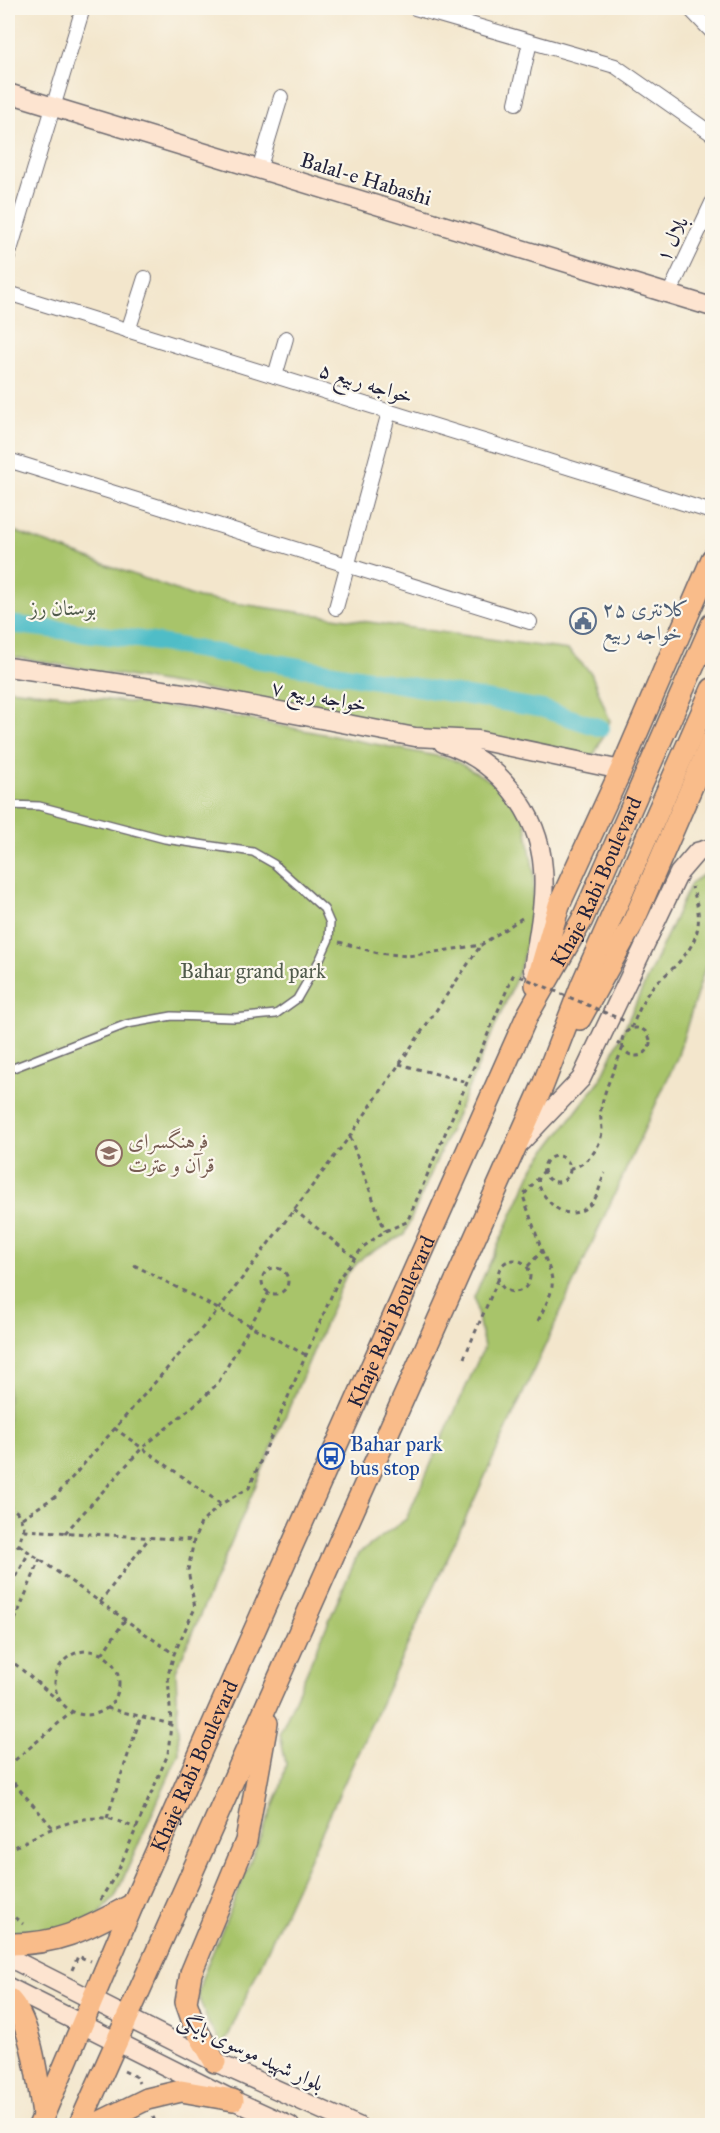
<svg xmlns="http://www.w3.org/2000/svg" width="720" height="2133" font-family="'IM FELL Great Primer',Amiri,serif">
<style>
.green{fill:#a8c46b;stroke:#657353;stroke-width:1.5}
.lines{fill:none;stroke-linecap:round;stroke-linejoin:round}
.canal{stroke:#4fbdc7;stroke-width:18}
.lane-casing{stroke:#6b676e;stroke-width:10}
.street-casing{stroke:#6b676e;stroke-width:16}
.secondary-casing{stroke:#6b676e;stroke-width:21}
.primary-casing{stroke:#6b676e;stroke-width:24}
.path{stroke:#6b676e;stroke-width:3;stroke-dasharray:4.5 4.5;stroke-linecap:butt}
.lane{stroke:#fff;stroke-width:7}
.street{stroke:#fff;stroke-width:14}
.secondary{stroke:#fde4d0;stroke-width:18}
.primary{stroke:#f9bc8a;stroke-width:21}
.path-bridge{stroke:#6b676e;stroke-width:3;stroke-dasharray:4.5 4.5;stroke-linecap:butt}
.labels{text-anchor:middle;stroke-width:4.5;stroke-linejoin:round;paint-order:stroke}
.street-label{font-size:21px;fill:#22223b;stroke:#fbf7ec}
.park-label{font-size:21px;fill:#515b4c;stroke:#fbf7ec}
.service-label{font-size:21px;fill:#4e5e75;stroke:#fbf7ec;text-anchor:start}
.education-label{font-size:21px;fill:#785e54;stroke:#fbf7ec;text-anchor:start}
.transit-label{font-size:21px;fill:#164399;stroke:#fbf7ec;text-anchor:start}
</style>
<rect width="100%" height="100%" fill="#fbf7ec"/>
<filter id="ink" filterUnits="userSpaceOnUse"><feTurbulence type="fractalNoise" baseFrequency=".0167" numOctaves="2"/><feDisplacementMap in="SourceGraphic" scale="12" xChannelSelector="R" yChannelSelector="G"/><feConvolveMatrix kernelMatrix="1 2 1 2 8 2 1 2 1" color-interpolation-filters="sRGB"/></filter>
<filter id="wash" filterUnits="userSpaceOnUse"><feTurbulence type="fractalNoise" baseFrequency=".008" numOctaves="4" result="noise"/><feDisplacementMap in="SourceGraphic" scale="24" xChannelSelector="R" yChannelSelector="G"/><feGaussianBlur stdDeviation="1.35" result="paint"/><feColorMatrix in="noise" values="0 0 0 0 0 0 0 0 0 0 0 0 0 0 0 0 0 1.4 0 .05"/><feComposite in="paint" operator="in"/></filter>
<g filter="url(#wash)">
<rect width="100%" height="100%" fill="#f3e6cc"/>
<g class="green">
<path d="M 8,529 L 198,598 L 568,650 L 591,673 L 610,721 L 595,753 L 581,765 L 228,693 L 8,656 Z"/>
<path d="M 8,689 L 199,710 L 452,759 L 496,784 L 525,819 L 534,874 L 533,918 L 519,972 L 404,1235 L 364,1256 L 346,1275 L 176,1671 L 179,1753 L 115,1897 L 97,1917 L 31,1937 L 8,1935 Z"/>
<path d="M 712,871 L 712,945 L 677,1058 L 223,2047 L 207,2021 L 198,1995 L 202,1978 L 280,1790 L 286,1764 L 280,1733 L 358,1554 L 406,1519 L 484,1347 L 474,1297 L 535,1165 L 601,1079 L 691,883 L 706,873 Z"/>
</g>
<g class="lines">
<path class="canal" d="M 8,624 L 137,639 L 543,709 L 601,728"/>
</g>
</g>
<g filter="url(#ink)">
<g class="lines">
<defs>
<path id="lane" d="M 8,805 L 39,806 L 165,839 L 253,852 L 274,864 L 324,909 L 330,923 L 329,939 L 320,959 L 297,999 L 276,1014 L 235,1018 L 172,1016 L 127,1024 L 8,1070"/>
<g id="street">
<path d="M 415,8 L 615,66 L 712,134"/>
<path d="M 689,8 L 712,32"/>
<path d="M 516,103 L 530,42"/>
<path d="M 259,170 L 281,97"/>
<path d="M 8,257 L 83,8"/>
<path d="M 8,293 L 712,512"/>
<path d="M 669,294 L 712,203"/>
<path d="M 128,331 L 145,278"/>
<path d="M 275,376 L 286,338"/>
<path d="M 8,460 L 530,622"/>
<path d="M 336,608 L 389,412"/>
</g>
<g id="secondary">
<path d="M 8,93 L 712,307"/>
<path d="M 8,667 L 196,695 L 415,737 L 478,740 L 621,770"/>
<path d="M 443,743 C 498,760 539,812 543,869 C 546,903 537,938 533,970"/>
<path d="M 521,1142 L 581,1079 L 679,873 L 697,852 L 712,848"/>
<path d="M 8,1957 L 215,2062 L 358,2126"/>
<path d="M 8,1987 L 233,2100 L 290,2126"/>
</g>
<g id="primary">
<path d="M 536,985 L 559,905 L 621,770 L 712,559"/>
<path d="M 580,1019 L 632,925 L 712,740"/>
<path d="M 8,1944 C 60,1945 88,1928 133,1904"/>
<path d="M 8,1998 C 32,2020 38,2083 43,2115"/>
<path d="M 215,2062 L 194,2025 L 186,2002 L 191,1973 L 246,1841 L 267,1723"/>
<path id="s1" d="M 39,2126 L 133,1904 L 527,1016 L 582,920 L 712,624"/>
<path d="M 79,2126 L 543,1085 L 582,984 L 712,689"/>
<path d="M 92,2126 L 147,2099 L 181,2091 L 233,2100"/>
</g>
</defs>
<use href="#lane" class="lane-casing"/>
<use href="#street" class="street-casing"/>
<use href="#secondary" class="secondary-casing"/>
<use href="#primary" class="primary-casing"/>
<g class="path">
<path d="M 339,942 L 378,953 L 408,956 L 481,945 L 525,916"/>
<path d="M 631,1028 C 637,1016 642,1001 650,990 C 656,982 666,975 673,968 C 700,942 704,921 692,887"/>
<circle cx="636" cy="1042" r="14"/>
<path d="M 399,1064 L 467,1082"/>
<path d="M 350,1137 L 385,1231"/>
<circle cx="557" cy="1169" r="13"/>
<path d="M 570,1168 C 584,1167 598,1151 601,1137 C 604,1128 599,1118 601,1109 C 604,1089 616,1066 623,1047 L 617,1043"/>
<path d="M 544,1170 C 544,1171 539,1177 539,1178 C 537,1185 541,1190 544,1195 C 558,1216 578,1220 594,1200 C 599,1193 601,1181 605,1173"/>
<path d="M 294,1210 L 354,1257"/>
<circle cx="514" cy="1276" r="16"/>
<path d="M 134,1265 L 306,1355"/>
<path d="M 528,1266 L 542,1251 L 523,1196 L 538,1178"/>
<circle cx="275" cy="1281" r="13"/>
<path d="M 538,1321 C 554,1287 558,1287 542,1251"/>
<path d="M 464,1358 L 498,1280"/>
<path d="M 114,1428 L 221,1504"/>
<path d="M 8,1505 L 17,1512 L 24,1526 L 19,1545 L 8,1553"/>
<path d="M 22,1518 L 56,1496 L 218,1310 L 350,1136 L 481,945"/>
<path d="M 24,1530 L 193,1540"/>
<path d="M 65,1533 L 142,1448 L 203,1398 L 218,1383 L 269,1292"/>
<path d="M 19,1545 L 174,1654"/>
<path d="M 8,1593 L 29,1552"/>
<path d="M 100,1602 L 149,1538"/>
<path d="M 8,1637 L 40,1559"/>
<circle cx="87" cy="1683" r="32"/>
<path d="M 102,1654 L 125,1620"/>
<path d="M 8,1658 L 59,1701"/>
<path d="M 107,1708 L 171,1724"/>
<path d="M 8,1766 L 73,1711"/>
<path d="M 8,1776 L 53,1828"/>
<path d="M 107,1818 L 141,1716"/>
<path d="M 8,1851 C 36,1835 71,1816 105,1818 C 115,1819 127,1825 136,1828"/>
<path d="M 100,1900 L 118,1871 L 168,1754 L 171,1724 L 168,1675 L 174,1654 L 195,1608 L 188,1570 L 194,1540 L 201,1523 L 221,1504 L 249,1488 L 339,1278 L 363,1247 L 385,1231 L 407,1222 L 515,971"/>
<path d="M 8,1912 L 23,1924"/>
<path d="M 72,1970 L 78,1956 L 90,1961"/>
<path d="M 124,2071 L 136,2077 L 139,2083"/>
<path d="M 146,2126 L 154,2119 L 153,2117"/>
</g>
<use href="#lane" class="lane"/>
<use href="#street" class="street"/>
<use href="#secondary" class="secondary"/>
<use href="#primary" class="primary"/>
<path class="path-bridge" d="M 520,976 L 627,1022"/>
</g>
</g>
<defs>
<symbol id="civic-ring" viewBox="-11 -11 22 22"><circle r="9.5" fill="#fbf7ec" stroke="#5c6f8a" stroke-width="1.5"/><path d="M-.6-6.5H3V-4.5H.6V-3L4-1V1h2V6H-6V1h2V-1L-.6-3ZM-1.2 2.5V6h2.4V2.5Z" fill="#5c6f8a"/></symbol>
<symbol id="school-ring" viewBox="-11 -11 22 22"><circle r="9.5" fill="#fbf7ec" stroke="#8d6e63" stroke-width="1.5"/><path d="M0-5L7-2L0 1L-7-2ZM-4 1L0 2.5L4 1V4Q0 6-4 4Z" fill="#8d6e63"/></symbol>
<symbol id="bus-ring" viewBox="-11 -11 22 22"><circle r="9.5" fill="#fbf7ec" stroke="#1a4fb4" stroke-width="1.5"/><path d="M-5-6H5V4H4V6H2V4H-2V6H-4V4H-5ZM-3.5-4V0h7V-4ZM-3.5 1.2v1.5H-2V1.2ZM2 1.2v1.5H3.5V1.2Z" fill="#1a4fb4"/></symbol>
</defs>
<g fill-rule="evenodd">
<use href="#civic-ring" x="568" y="606" width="30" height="30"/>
<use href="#school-ring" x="94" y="1138" width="30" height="30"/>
<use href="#bus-ring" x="316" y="1441" width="30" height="30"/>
</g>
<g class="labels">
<g class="street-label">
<text transform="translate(366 179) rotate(17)" y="7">Balal-e Habashi</text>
<text transform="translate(672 239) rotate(-64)" y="7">بلال ۱</text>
<text transform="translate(366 383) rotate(17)" y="7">خواجه ربیع ۵</text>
<text transform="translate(319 696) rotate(11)" y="7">خواجه ربیع ۷</text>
<text dy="7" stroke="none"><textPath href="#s1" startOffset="1364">Khaje Rabi Boulevard</textPath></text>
<text dy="7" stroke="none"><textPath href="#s1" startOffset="878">Khaje Rabi Boulevard</textPath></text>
<text dy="7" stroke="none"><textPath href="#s1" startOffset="392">Khaje Rabi Boulevard</textPath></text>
<text transform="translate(251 2052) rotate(25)" y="7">بلوار شهید موسوی بایگی</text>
</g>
<g class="park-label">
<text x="63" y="615">بوستان رز</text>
<text x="253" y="978">Bahar grand park</text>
</g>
<g class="service-label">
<text x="602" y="616">کلانتری ٢۵<tspan x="602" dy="24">خواجه ربیع</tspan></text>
</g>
<g class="education-label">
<text x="128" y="1148">فرهنگسرای<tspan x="128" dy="24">قرآن و عترت</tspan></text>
</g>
<g class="transit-label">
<text x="350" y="1451">Bahar park<tspan x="350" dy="24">bus stop</tspan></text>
</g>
</g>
<rect width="720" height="2133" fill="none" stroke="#fbf7ec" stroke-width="30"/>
</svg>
